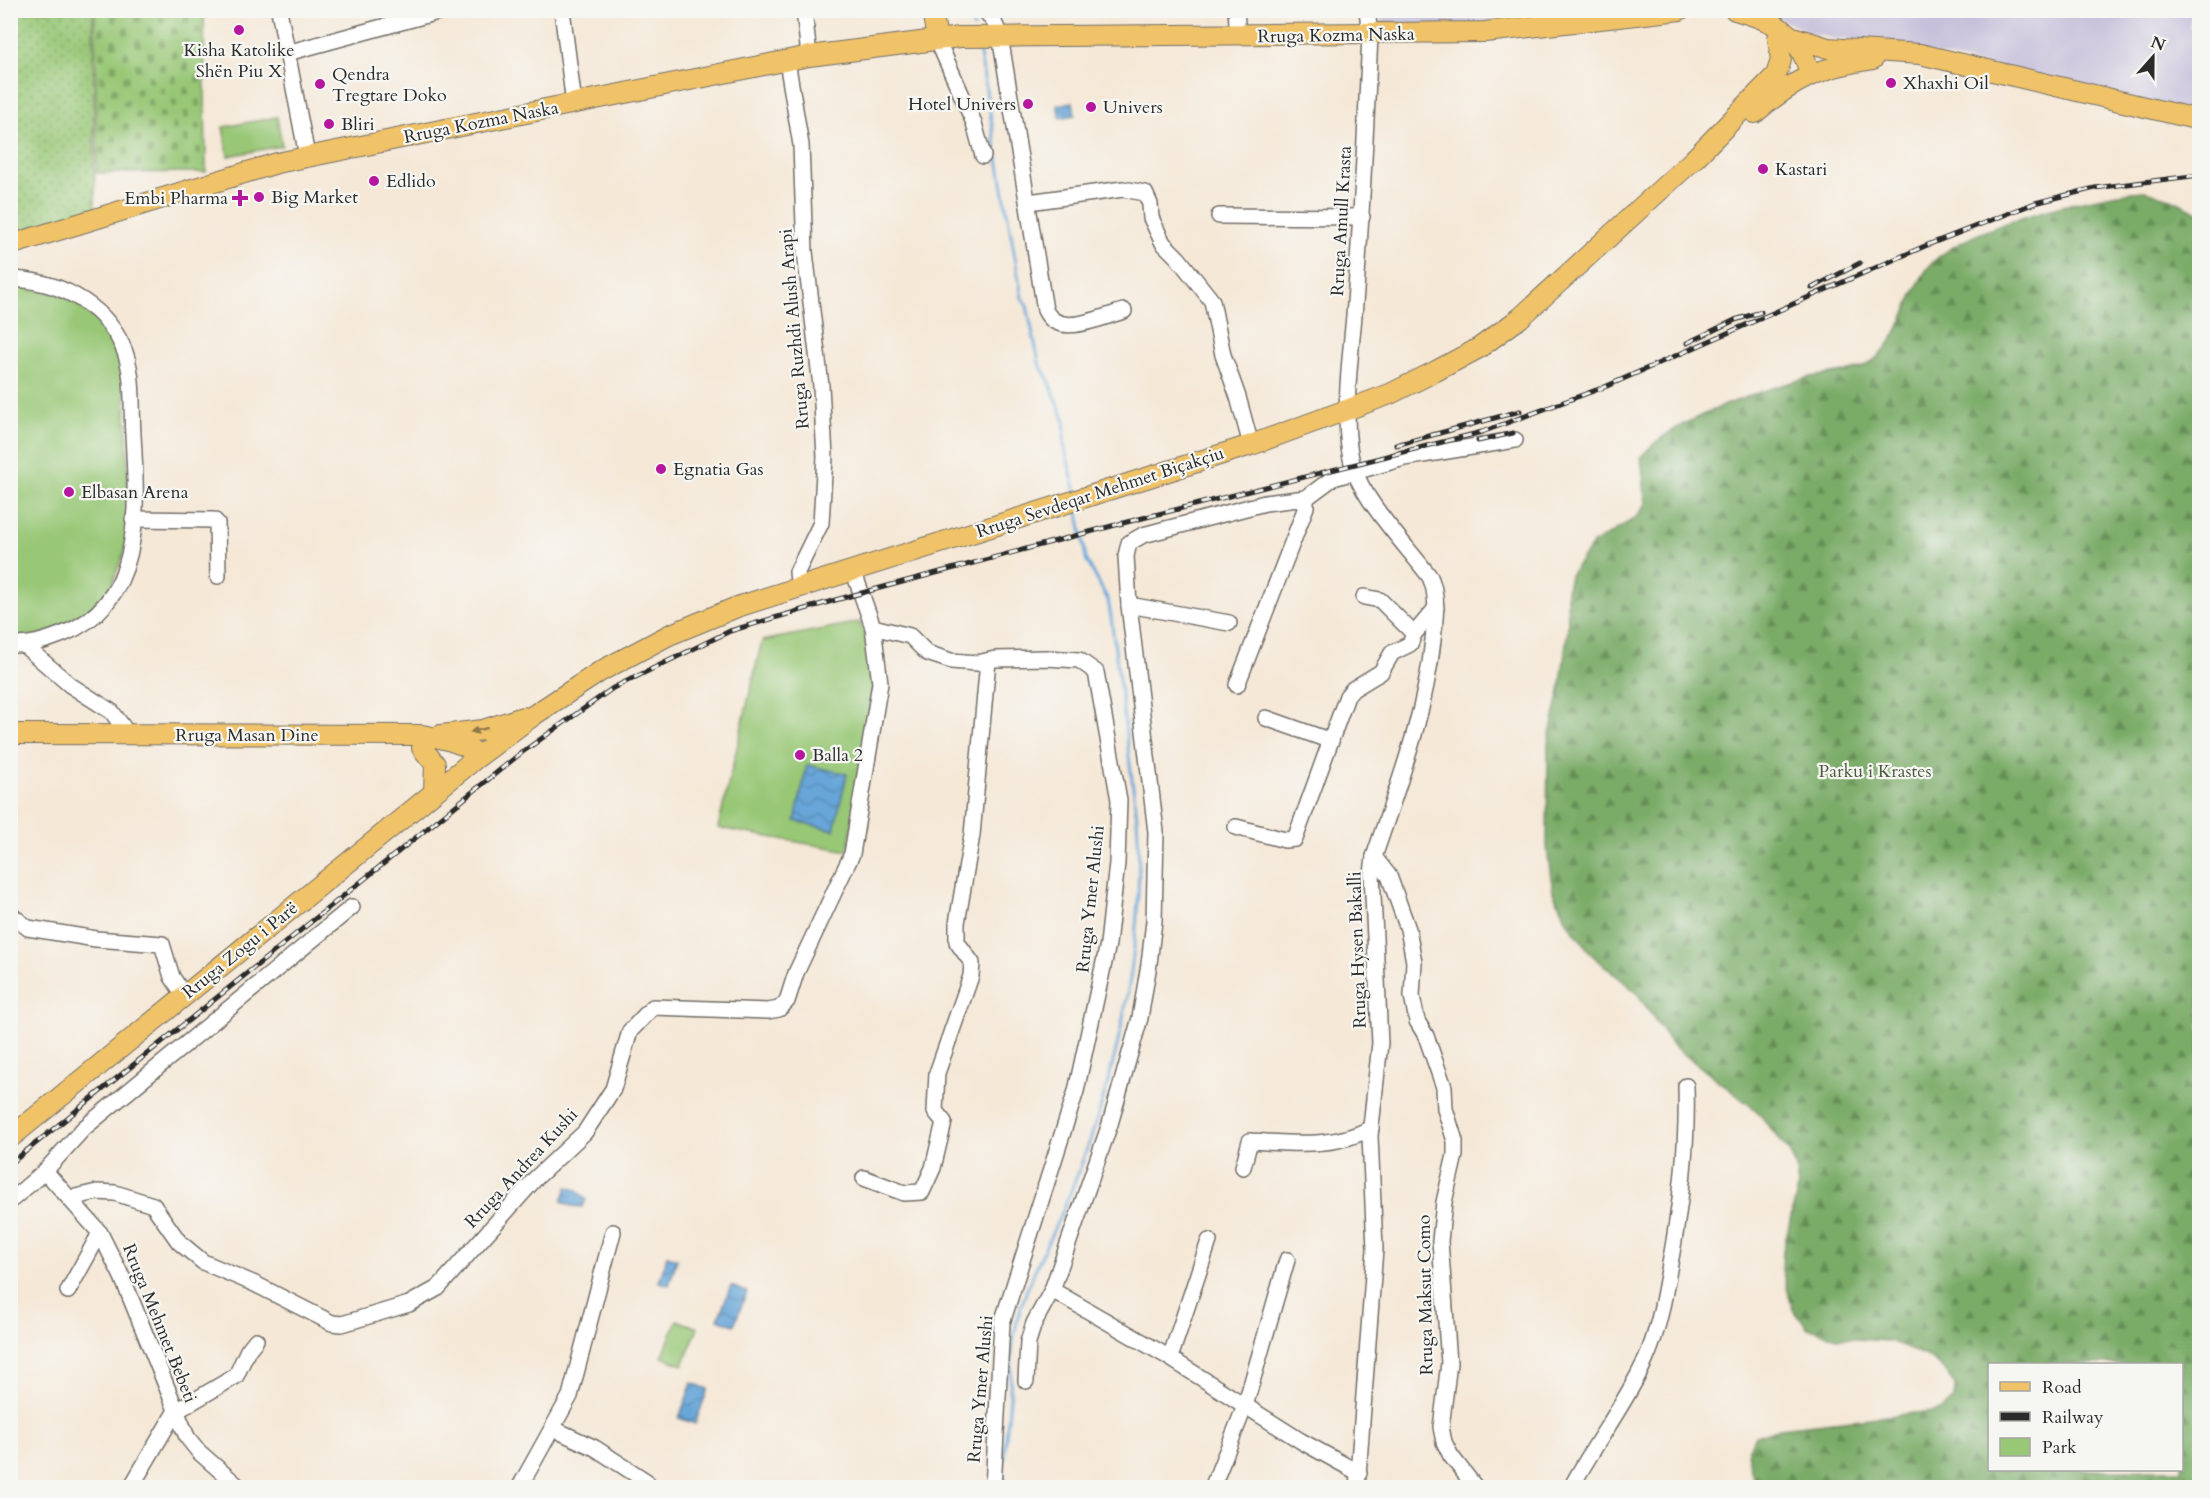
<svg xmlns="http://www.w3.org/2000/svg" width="2210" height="1498" font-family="Cardo,serif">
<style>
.industrial{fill:#c6c0da}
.green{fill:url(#green-dots);stroke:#627950;stroke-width:1.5}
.forest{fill:url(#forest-firs);stroke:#526c49;stroke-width:1.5;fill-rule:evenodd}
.cemetery{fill:url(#cemetery-stones);stroke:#627950;stroke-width:1.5}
.pitch{fill:#98c776;stroke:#627950;stroke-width:1.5}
.water{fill:url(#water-waves);stroke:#496882;stroke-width:1.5}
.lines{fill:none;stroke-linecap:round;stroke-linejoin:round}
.stream{stroke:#67a6d9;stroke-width:3}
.minor-casing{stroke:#726d67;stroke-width:18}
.major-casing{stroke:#726d67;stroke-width:22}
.minor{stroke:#fff;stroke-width:15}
.major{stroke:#f0c369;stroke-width:20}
.rail-casing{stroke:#2b2b2b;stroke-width:5}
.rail{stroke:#f6f6f2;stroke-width:3;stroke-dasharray:9;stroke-linecap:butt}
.oneway{fill:#8e774a}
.poi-dot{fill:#b5179e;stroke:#f6f6f2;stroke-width:2}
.labels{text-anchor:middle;stroke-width:4.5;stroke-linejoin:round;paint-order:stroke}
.street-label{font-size:18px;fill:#2b2b2b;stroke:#f6f6f2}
.poi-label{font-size:18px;fill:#2b2b2b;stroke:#f6f6f2;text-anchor:start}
.park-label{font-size:18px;fill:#4c5a42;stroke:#f6f6f2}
</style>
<defs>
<pattern id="green-dots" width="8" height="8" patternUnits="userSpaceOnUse" patternTransform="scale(1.5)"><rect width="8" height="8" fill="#98c776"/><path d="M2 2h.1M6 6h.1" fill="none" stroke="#7ca261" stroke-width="1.8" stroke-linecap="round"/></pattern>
<pattern id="forest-firs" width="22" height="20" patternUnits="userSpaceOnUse" patternTransform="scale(1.5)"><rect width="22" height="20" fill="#7aac67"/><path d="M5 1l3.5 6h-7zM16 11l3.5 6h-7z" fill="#648c55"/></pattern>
<pattern id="cemetery-stones" width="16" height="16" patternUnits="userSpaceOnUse" patternTransform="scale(1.5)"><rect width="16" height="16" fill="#98c776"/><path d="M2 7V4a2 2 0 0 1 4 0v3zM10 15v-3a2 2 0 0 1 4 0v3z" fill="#7ca261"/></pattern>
<pattern id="water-waves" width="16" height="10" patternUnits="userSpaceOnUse" patternTransform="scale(1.5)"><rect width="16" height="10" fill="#67a6d9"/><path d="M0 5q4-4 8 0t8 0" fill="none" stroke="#5587b0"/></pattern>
</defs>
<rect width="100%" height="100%" fill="#f6f6f2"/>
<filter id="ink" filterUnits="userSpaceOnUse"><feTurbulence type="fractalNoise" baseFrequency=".0167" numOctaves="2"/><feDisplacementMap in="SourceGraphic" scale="12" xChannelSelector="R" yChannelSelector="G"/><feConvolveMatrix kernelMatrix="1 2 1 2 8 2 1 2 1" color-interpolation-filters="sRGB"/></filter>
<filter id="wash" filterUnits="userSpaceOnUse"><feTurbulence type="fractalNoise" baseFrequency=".008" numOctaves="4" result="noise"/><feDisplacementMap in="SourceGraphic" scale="24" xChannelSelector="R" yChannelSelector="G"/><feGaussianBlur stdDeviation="1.35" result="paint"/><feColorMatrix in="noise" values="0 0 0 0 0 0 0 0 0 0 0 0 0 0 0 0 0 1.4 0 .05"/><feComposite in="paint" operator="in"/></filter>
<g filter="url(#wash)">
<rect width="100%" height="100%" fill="#f5e8d7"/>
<g class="industrial">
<path d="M 1377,11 L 1540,11 L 1540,22 L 1385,30 Z"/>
<path d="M 1764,11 L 2193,11 L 2189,28 L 2199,31 L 2199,113 L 1875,41 L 1836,39 L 1812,34 Z"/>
</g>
<path class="green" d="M 11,11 L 93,11 L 95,209 L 11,234 Z"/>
<path class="forest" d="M 2144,191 L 2167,197 L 2200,213 L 2199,1487 L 1755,1487 L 1747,1453 L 1755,1436 L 1780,1428 L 1942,1410 L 1954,1399 L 1955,1386 L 1948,1373 L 1927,1356 L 1891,1341 L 1837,1338 L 1808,1328 L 1793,1309 L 1782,1270 L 1783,1250 L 1798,1188 L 1796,1167 L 1789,1151 L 1757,1111 L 1672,1045 L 1637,993 L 1592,955 L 1568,923 L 1553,892 L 1547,848 L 1548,743 L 1560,691 L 1568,628 L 1567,590 L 1570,575 L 1593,544 L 1637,517 L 1646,504 L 1641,458 C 1665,421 1768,388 1811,377 C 1825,374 1854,373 1865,366 C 1903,345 1904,300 1928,268 C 1959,227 2093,195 2144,191 ZM 1990,1364 L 2182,1364 L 2182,1470 L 1990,1470 Z"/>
<path class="cemetery" d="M 95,11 L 204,11 L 206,172 L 97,173 Z"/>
<g class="pitch">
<path d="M 277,117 L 282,146 L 228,156 L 223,127 Z"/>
<path d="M 10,284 L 69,297 L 105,327 L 124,367 L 128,459 L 127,544 L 110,590 L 80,620 L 41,635 L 11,637 Z"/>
<path d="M 859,622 L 864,630 L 875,682 L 848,851 L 718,828 L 762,641 Z"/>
<path d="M 677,1320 L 698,1328 L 683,1365 L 662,1357 Z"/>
</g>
<g class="water">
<path d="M 1073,102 L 1075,115 L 1060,118 L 1057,105 Z"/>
<path d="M 807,765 L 847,774 L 834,830 L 795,821 Z"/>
<path d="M 567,1187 L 577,1190 L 586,1200 L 582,1207 L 571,1206 L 562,1201 Z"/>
<path d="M 667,1256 L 677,1259 L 669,1285 L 659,1282 Z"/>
<path d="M 731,1286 L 747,1292 L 734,1325 L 718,1319 Z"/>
<path d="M 692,1383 L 708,1389 L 695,1424 L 679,1418 Z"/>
</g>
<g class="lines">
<g class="stream">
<path d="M 967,10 L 974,28"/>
<path d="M 978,43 L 1022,298 L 1027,306 L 1039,363 L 1048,379 L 1065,421 L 1064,445 L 1076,493"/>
<path d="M 1008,1488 L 1003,1474 C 1004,1449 1008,1423 1010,1398 C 1011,1370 1011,1344 1018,1317 C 1030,1273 1054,1233 1071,1191 C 1118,1075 1146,943 1137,818 L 1111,617 L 1108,600 L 1086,559 L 1077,506"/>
</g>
</g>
</g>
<g filter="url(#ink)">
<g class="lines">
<defs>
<g id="minor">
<path d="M 279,10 L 307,156"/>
<path d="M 562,10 L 574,104"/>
<path d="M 804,10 L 809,56"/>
<path d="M 985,10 L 994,22 L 1000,36 L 1045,310 C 1058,339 1100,317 1124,311"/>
<path d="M 1236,10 L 1238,36"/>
<path d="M 937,39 L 974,123 L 983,156"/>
<path d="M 287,53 L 445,10"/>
<path d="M 787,61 L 801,145 L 805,252 L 821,386 L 825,457 L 821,523 L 797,572 L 799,588"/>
<path d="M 1029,202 L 1123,189 L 1145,193 L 1150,204 L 1151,218 L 1163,243 L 1178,258 L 1212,301 L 1223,355 L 1238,397 L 1251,445"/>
<path d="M 1219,216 L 1362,217"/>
<path d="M 10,279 C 56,280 102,302 122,345 C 135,372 131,406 133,435 C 137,508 145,602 63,634 C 45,641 30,646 10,645"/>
<path d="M 133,519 L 214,520 L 217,523 L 218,576"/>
<path d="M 853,570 L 873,627 L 910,636 L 927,653 L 951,661 L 977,663 L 995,659 L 1046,658 L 1079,660 L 1096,672 L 1119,800 L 1117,863 L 1108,944 L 1076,1091 L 1002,1323 L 993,1488"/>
<path d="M 1364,597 L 1380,600 L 1414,634"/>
<path d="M 1129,605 L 1229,623"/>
<path d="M 25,646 L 70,685 L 112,712 L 123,727 L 123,734"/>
<path d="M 1237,685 L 1306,507 L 1306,498"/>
<path d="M 1266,718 L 1331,741"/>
<path d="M 1236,827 L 1285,840 L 1295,839 L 1347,696 L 1353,689 L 1381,672 L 1392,653 L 1410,644 L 1414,634 L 1436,608"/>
<path d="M 1374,857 L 1389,876 L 1408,929 L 1414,962 L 1412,996 L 1417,1021 L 1426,1036 L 1444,1087 L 1445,1109 L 1455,1141 L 1455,1155 L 1444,1202 L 1440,1241 L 1449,1363 L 1441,1427 L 1444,1442 L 1451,1456 L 1476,1488"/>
<path d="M 10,914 L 28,928 L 96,939 L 162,944 L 172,977 L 184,995"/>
<path d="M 1243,1167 L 1250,1141 C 1291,1143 1334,1149 1371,1128"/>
<path d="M 45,1171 L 100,1233 L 122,1277 L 187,1437 L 199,1452 L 240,1488"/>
<path d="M 864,1178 L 904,1193 L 922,1192 L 933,1168 L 944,1122 L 935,1111 L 937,1073 L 971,976 L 972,963 L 957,942 L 957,923 L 972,835 L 988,661"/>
<path d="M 71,1198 L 97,1192 L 115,1193 L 153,1205 L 179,1242 L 203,1262 L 255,1284 L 332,1323 L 342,1324 L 409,1304 L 438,1288 L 535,1179 L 585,1132 L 613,1089 L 630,1031 L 653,1007 L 768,1011 L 779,1009 L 787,1001 L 796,973 L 852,854 L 880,683 L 873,627"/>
<path d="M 10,1201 L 45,1171 L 84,1128 L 352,907"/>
<path d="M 1052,1290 L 1165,1355 L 1301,1441 L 1359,1473"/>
<path d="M 68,1291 L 100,1233"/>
<path d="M 1170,1358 L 1209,1241"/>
<path d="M 1026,1381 L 1028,1342 L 1034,1323 L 1052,1290 L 1110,1124 L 1140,1018 L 1149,964 L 1154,921 L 1156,832 L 1129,605 L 1126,556 L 1129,543 L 1143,535 L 1265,503 L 1306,498 L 1333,478 L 1404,458 L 1515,440"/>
<path d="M 554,1429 L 595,1448 L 646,1481 L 645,1488"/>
<path d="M 134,1482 L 175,1412 L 236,1376 L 248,1350 L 256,1340"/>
<path d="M 519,1488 L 570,1396 L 613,1232"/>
<path d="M 1212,1488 L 1245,1406 L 1287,1260"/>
<path d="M 1357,1488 L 1375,1249 L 1370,1136 L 1380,1043 L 1372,874 L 1374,857 C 1398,785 1425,716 1433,640 C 1435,618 1439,598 1430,577 C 1407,546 1363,501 1353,466 C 1340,423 1352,348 1355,303 C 1362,214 1366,124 1370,35 L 1367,10"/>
<path d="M 1571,1488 C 1594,1444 1625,1405 1645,1361 C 1659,1330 1664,1297 1670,1264 C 1681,1204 1688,1147 1686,1086"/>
</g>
<g id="major">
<path d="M 932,10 L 937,39"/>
<path d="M 1735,10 C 1775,22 1799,31 1810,74"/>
<path d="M 1793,37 L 1828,48 L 1920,54 L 2200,120"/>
<path d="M 1755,113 C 1794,79 1823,66 1873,59"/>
<path d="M 10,245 L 277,163 L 809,56 L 960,37 L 1485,32 L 1680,10"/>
<path d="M 10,734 L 422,735 C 440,738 466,742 479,756"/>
<path d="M 441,735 L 483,730 L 523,717"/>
<path d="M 422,748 L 435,764 L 434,792"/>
<path d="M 10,1138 L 475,759 L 534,715 L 601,671 L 669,635 L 737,607 L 1251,445 L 1390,394 L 1436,371 L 1479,348 L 1520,318 L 1693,160 L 1776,75 L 1781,60 L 1778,38"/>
</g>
</defs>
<use href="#minor" class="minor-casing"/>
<use href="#major" class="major-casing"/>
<use href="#minor" class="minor"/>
<use href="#major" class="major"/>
<defs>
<g id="rail">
<path d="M 1812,288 L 1860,263"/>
<path d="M 1687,343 L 1735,320 L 1761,312"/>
<path d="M 1478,441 L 1513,433"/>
<path d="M 1396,445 L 1520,411"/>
<path d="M 10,1164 L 521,753 L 613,688 L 730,631 L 839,599 L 1123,523 L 1482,432 L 1607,386 L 1925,246 L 2035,203 L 2095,188 L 2200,175"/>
</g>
</defs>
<use href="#rail" class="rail-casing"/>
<use href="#rail" class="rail"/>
</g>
<defs><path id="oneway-solid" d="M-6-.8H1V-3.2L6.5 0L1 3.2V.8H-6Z" transform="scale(1.5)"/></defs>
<use class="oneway" href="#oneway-solid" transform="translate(479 730) rotate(166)"/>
</g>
<g class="poi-dot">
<circle cx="239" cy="30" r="6"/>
<circle cx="1891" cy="83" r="6"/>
<circle cx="320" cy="84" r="6"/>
<circle cx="1028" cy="104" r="6"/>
<circle cx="1091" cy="107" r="6"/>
<circle cx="329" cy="124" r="6"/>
<circle cx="1763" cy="169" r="6"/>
<circle cx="374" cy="181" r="6"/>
<circle cx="259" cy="197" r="6"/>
<path d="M237 189h6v6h6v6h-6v6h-6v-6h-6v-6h6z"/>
<circle cx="661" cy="469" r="6"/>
<circle cx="69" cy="492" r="6"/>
<circle cx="800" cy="755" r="6"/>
</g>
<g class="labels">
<g class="street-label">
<text transform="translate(1336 35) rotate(-1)" y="6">Rruga Kozma Naska</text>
<text transform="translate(481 122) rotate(-11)" y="6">Rruga Kozma Naska</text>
<text transform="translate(1341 221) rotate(-87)" y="6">Rruga Amull Krasta</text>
<text transform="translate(794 329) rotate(-95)" y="6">Rruga Ruzhdi Alush Arapi</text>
<text transform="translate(1100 492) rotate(-18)" y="6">Rruga Sevdeqar Mehmet Biçakçiu</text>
<text x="247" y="741">Rruga Masan Dine</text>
<text transform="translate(1090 899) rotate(-84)" y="6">Rruga Ymer Alushi</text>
<text transform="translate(240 950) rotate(-39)" y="6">Rruga Zogu i Parë</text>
<text transform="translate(1357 950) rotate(-92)" y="6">Rruga Hysen Bakalli</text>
<text transform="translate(521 1168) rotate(-47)" y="6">Rruga Andrea Kushi</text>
<text transform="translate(1425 1295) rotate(-91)" y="6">Rruga Maksut Como</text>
<text transform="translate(160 1323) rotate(68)" y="6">Rruga Mehmet Bebeti</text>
<text transform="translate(980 1389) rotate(-85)" y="6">Rruga Ymer Alushi</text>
</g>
<g class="poi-label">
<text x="239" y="56" text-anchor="middle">Kisha Katolike<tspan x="239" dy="21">Shën Piu X</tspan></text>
<text x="332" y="80">Qendra<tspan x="332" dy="21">Tregtare Doko</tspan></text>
<text x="1903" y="89">Xhaxhi Oil</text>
<text x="1016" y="110" text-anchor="end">Hotel Univers</text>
<text x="1103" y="113">Univers</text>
<text x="341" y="130">Bliri</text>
<text x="1775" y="175">Kastari</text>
<text x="386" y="187">Edlido</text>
<text x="271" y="203">Big Market</text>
<text x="228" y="204" text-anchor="end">Embi Pharma</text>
<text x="673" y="475">Egnatia Gas</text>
<text x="81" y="498">Elbasan Arena</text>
<text x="812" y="761">Balla 2</text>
</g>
<g class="park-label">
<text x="1875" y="777">Parku i Krastes</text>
</g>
</g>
<rect width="2210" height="1498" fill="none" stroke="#f6f6f2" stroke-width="36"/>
<rect x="1988" y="1363" width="195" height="108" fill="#f6f6f2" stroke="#a5a5a2" stroke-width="1.5"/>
<rect x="2000" y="1382" width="30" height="9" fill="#f0c369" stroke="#a5a5a2" stroke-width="1.5"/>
<text x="2042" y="1393" font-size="18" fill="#2b2b2b">Road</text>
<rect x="2000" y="1412" width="30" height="9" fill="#2b2b2b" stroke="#a5a5a2" stroke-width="1.5"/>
<text x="2042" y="1423" font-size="18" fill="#2b2b2b">Railway</text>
<rect x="2000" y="1438" width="30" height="18" fill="#98c776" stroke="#a5a5a2" stroke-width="1.5"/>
<text x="2042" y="1453" font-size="18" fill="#2b2b2b">Park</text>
<g transform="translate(2153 57) rotate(21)" stroke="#f6f6f2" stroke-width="4.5" paint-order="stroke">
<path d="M0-4.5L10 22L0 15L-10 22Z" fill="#2b2b2b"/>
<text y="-9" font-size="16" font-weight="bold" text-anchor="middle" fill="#2b2b2b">N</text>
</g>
</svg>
